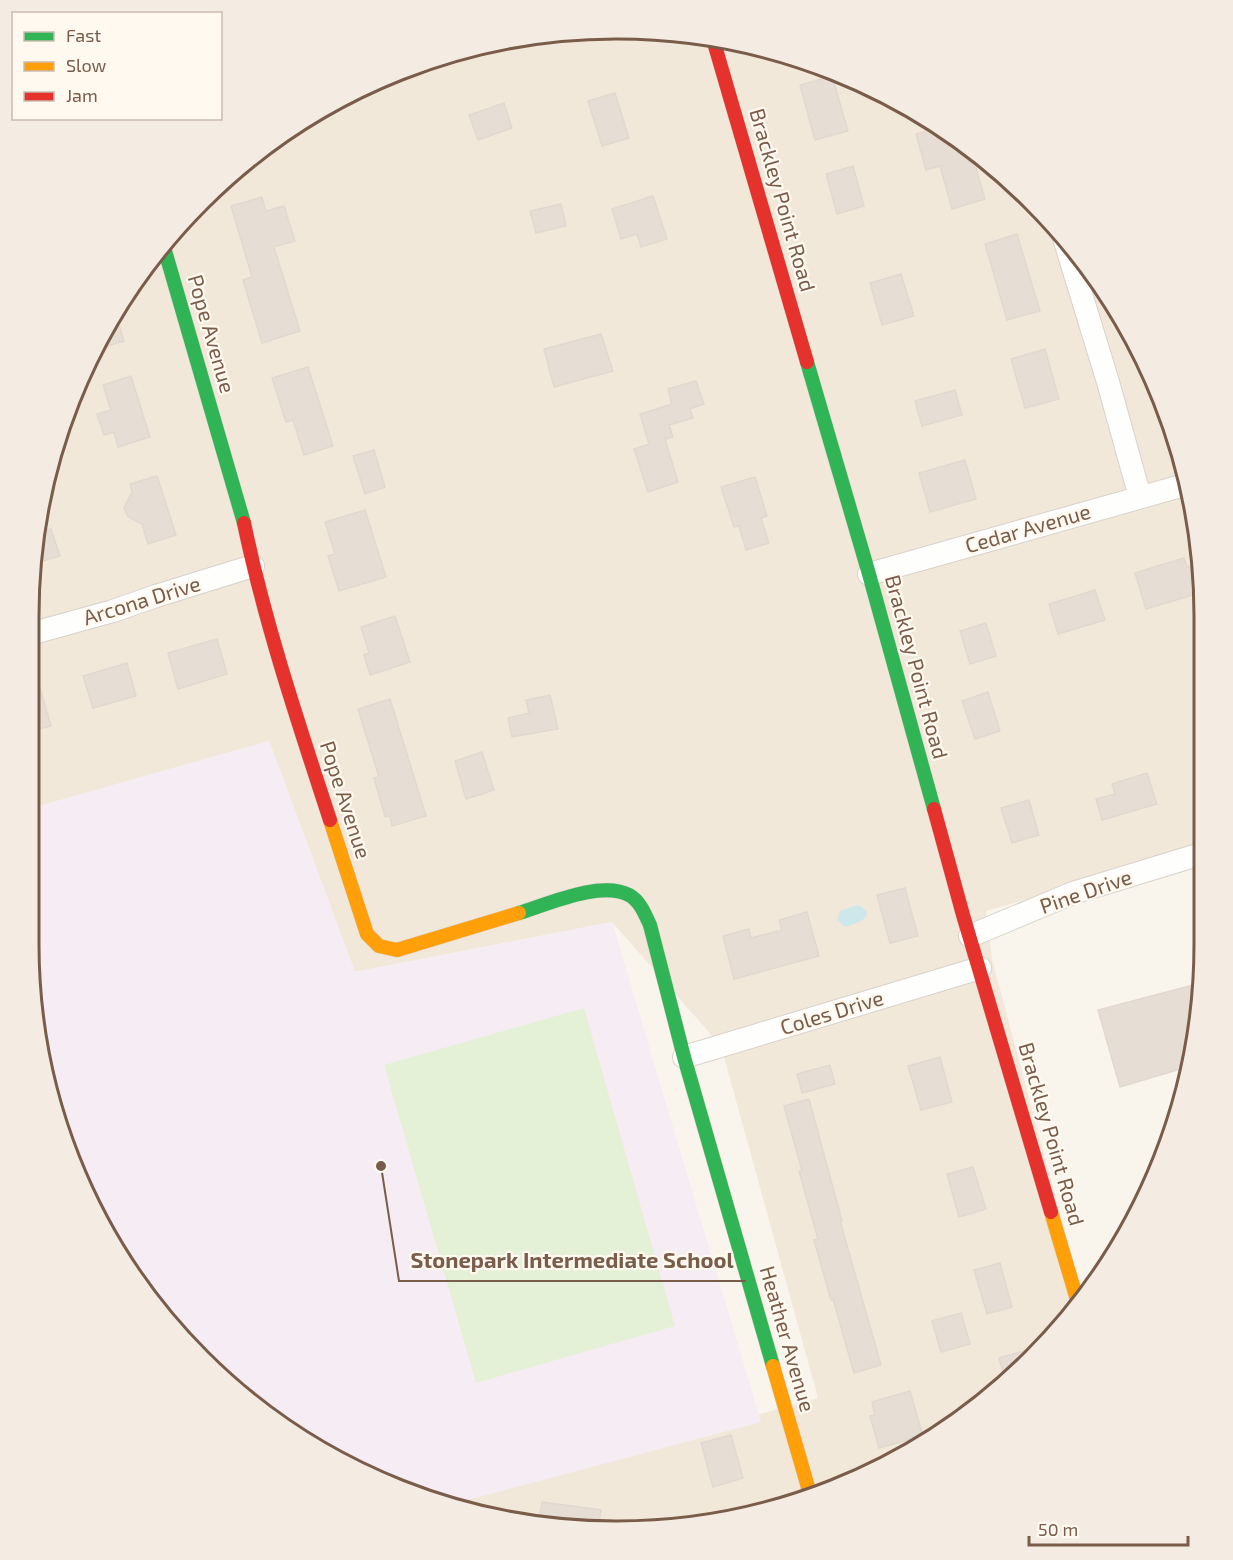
<svg xmlns="http://www.w3.org/2000/svg" width="1233" height="1560" font-family="'Exo 2',sans-serif">
<style>
.residential{fill:#f2e8da}
.education{fill:#f6ecf4}
.green{fill:#e5f1d7}
.water{fill:#cee7ea}
.building{fill:#e6ddd4;stroke:#e2d8cf;stroke-width:1.5}
.lines{fill:none;stroke-linecap:round;stroke-linejoin:round}
.street-casing{stroke:#d8d2cb;stroke-width:24}
.fast-casing{stroke:#d9d1c9;stroke-width:15}
.slow-casing{stroke:#d9d1c9;stroke-width:15}
.jam-casing{stroke:#d9d1c9;stroke-width:15}
.street{stroke:#fefefc;stroke-width:22}
.fast{stroke:#30b455;stroke-width:14}
.slow{stroke:#ff9f0a;stroke-width:14}
.jam{stroke:#e5322d;stroke-width:14}
.labels{text-anchor:middle;stroke-width:4.5;stroke-linejoin:round;paint-order:stroke}
.street-label{font-size:21px;fill:#7a5c4a;stroke:#fff9f0}
.rim{fill:none;stroke:#7a5c4a;stroke-width:3}
.leader{fill:none;stroke:#7a5c4a;stroke-width:2}
.callout-dot{fill:#7a5c4a;stroke:#fff9f0;stroke-width:2}
.callout-label{font-size:22px;text-anchor:middle;font-weight:bold;fill:#7a5c4a;stroke:#fff9f0;stroke-width:4.5;stroke-linejoin:round;paint-order:stroke}
</style>
<rect width="100%" height="100%" fill="#f9f5ed"/>
<path class="residential" d="M 655,30 L 769,49 L 877,89 L 975,150 L 1059,229 L 1126,323 L 1184,464 L 1203,578 L 1204,849 L 986,911 L 992,959 L 1083,1301 L 1004,1386 L 910,1453 L 768,1512 L 616,1531 L 464,1511 L 441,1502 L 818,1398 L 721,1046 L 612,922 L 355,972 L 269,741 L 29,809 L 30,578 L 60,427 L 107,322 L 174,229 L 229,174 L 323,107 L 428,60 L 540,33 Z"/>
<path class="education" d="M 269,741 L 355,972 L 612,922 L 761,1422 L 449,1505 L 322,1453 L 200,1359 L 107,1237 L 48,1095 L 29,944 L 29,809 Z"/>
<path class="green" d="M 584,1008 L 675,1326 L 476,1383 L 384,1065 Z"/>
<path class="water" d="M 858,905 C 880,916 855,924 845,927 L 837,920 L 840,911 Z"/>
<g class="building">
<path d="M 832,76 L 848,131 L 815,140 L 800,85 Z"/>
<path d="M 615,93 L 629,138 L 602,146 L 588,101 Z"/>
<path d="M 504,103 L 512,128 L 478,140 L 469,115 Z"/>
<path d="M 939,128 L 970,147 L 985,199 L 952,209 L 940,166 L 926,170 L 916,134 Z"/>
<path d="M 853,166 L 864,206 L 837,214 L 826,174 Z"/>
<path d="M 653,196 L 667,239 L 641,247 L 637,234 L 621,239 L 612,209 Z"/>
<path d="M 262,197 L 266,211 L 284,206 L 295,241 L 274,247 L 300,331 L 262,343 L 243,280 L 252,277 L 231,206 Z"/>
<path d="M 561,204 L 566,226 L 536,233 L 530,211 Z"/>
<path d="M 1017,234 L 1040,311 L 1007,320 L 985,244 Z"/>
<path d="M 901,274 L 914,316 L 882,325 L 870,283 Z"/>
<path d="M 115,312 L 124,341 L 95,350 L 107,322 Z"/>
<path d="M 601,334 L 613,371 L 554,387 L 544,349 Z"/>
<path d="M 1045,349 L 1059,399 L 1025,408 L 1011,359 Z"/>
<path d="M 308,367 L 333,446 L 304,455 L 293,420 L 286,422 L 272,378 Z"/>
<path d="M 131,376 L 150,437 L 118,447 L 114,432 L 104,435 L 97,414 L 111,410 L 103,385 Z"/>
<path d="M 696,381 L 704,404 L 690,409 L 693,418 L 669,425 L 673,437 L 665,439 L 678,482 L 648,492 L 634,449 L 649,444 L 640,414 L 672,404 L 668,389 Z"/>
<path d="M 955,390 L 962,415 L 922,426 L 915,401 Z"/>
<path d="M 374,450 L 385,487 L 365,494 L 353,456 Z"/>
<path d="M 965,460 L 976,499 L 930,512 L 919,473 Z"/>
<path d="M 157,476 L 176,535 L 148,544 L 142,524 L 128,517 L 124,508 L 132,492 L 130,484 Z"/>
<path d="M 755,477 L 767,516 L 761,518 L 769,543 L 746,550 L 739,526 L 734,527 L 721,487 Z"/>
<path d="M 365,510 L 386,577 L 339,591 L 328,556 L 335,554 L 325,522 Z"/>
<path d="M 51,529 L 60,556 L 33,564 L 39,532 Z"/>
<path d="M 1184,558 L 1187,567 L 1201,563 L 1203,592 L 1146,609 L 1135,573 Z"/>
<path d="M 1095,590 L 1105,620 L 1058,634 L 1049,604 Z"/>
<path d="M 395,616 L 410,662 L 370,675 L 364,655 L 369,653 L 361,627 Z"/>
<path d="M 986,623 L 996,656 L 970,664 L 960,631 Z"/>
<path d="M 217,639 L 227,674 L 178,689 L 168,653 Z"/>
<path d="M 127,663 L 136,696 L 93,708 L 83,676 Z"/>
<path d="M 34,667 L 51,726 L 29,732 L 29,668 Z"/>
<path d="M 988,692 L 1000,731 L 975,739 L 962,701 Z"/>
<path d="M 550,695 L 558,729 L 512,737 L 508,718 L 529,713 L 526,700 Z"/>
<path d="M 390,699 L 426,816 L 392,826 L 390,816 L 385,817 L 374,778 L 379,777 L 358,709 Z"/>
<path d="M 482,752 L 494,790 L 466,799 L 455,761 Z"/>
<path d="M 1147,773 L 1157,804 L 1102,820 L 1096,799 L 1115,794 L 1112,784 Z"/>
<path d="M 1029,800 L 1039,835 L 1012,843 L 1001,808 Z"/>
<path d="M 905,888 L 918,936 L 890,943 L 877,895 Z"/>
<path d="M 807,912 L 819,956 L 734,979 L 723,936 L 749,929 L 751,938 L 782,930 L 779,920 Z"/>
<path d="M 1201,983 L 1193,1058 L 1191,1066 L 1120,1087 L 1098,1010 Z"/>
<path d="M 940,1057 L 952,1102 L 921,1110 L 908,1066 Z"/>
<path d="M 830,1065 L 835,1084 L 802,1093 L 797,1074 Z"/>
<path d="M 809,1099 L 842,1221 L 840,1221 L 881,1365 L 854,1373 L 833,1299 L 831,1300 L 814,1240 L 818,1239 L 799,1171 L 802,1171 L 784,1106 Z"/>
<path d="M 973,1167 L 986,1209 L 959,1217 L 947,1174 Z"/>
<path d="M 1000,1263 L 1012,1307 L 987,1314 L 974,1270 Z"/>
<path d="M 961,1313 L 970,1344 L 941,1352 L 932,1321 Z"/>
<path d="M 1041,1346 L 1007,1382 L 1006,1383 L 999,1358 Z"/>
<path d="M 910,1391 L 923,1436 L 879,1448 L 870,1416 L 875,1415 L 872,1402 Z"/>
<path d="M 731,1435 L 743,1478 L 713,1487 L 701,1443 Z"/>
<path d="M 542,1502 L 601,1510 L 598,1529 L 539,1521 Z"/>
</g>
<g class="lines">
<defs>
<g id="street">
<path d="M 1063,235 L 1108,382 L 1140,497"/>
<path d="M 869,574 L 1188,484"/>
<path d="M 30,634 L 113,611 L 156,596 L 253,566"/>
<path d="M 970,936 L 1073,893 L 1204,853"/>
<path d="M 684,1057 L 980,968"/>
</g>
<g id="fast">
<path d="M 163,244 L 244,523"/>
<path d="M 807,362 L 869,574 L 934,809"/>
<path d="M 519,913 C 548,904 601,880 629,895 C 640,901 645,914 650,925 L 684,1057 L 773,1366"/>
</g>
<g id="slow">
<path d="M 330,820 L 367,934 L 379,946 L 397,950 L 519,913"/>
<path d="M 1051,1212 L 1079,1306"/>
<path d="M 773,1366 L 810,1494"/>
</g>
<g id="jam">
<path d="M 713,39 L 807,362"/>
<path d="M 244,523 C 265,624 298,722 330,820"/>
<path d="M 934,809 L 963,915 L 1051,1212"/>
</g>
</defs>
<use href="#street" class="street-casing"/>
<use href="#fast" class="fast-casing"/>
<use href="#slow" class="slow-casing"/>
<use href="#jam" class="jam-casing"/>
<use href="#street" class="street"/>
<use href="#fast" class="fast"/>
<use href="#slow" class="slow"/>
<use href="#jam" class="jam"/>
</g>
<g class="labels">
<g class="street-label">
<text transform="translate(782 200) rotate(74)" y="7">Brackley Point Road</text>
<text transform="translate(211 334) rotate(74)" y="7">Pope Avenue</text>
<text transform="translate(1028 529) rotate(-16)" y="7">Cedar Avenue</text>
<text transform="translate(142 601) rotate(-17)" y="7">Arcona Drive</text>
<text transform="translate(916 667) rotate(75)" y="7">Brackley Point Road</text>
<text transform="translate(345 800) rotate(72)" y="7">Pope Avenue</text>
<text transform="translate(1086 892) rotate(-19)" y="7">Pine Drive</text>
<text transform="translate(832 1013) rotate(-17)" y="7">Coles Drive</text>
<text transform="translate(1051 1134) rotate(74)" y="7">Brackley Point Road</text>
<text transform="translate(787 1339) rotate(74)" y="7">Heather Avenue</text>
</g>
</g>
<path d="M0 0H1233V1560H0ZM616 39H617A577 577 0 0 1 1194 616V944A577 577 0 0 1 617 1521H616A577 577 0 0 1 39 944V616A577 577 0 0 1 616 39Z" fill="#f4ece3" fill-rule="evenodd"/>
<path class="rim" d="M616 39H617A577 577 0 0 1 1194 616V944A577 577 0 0 1 617 1521H616A577 577 0 0 1 39 944V616A577 577 0 0 1 616 39Z"/>
<path class="leader" d="M381 1166L399 1281H746"/>
<circle class="callout-dot" cx="381" cy="1166" r="6"/>
<g class="callout-label">
<text x="572" y="1268">Stonepark Intermediate School</text>
</g>
<rect x="12" y="12" width="210" height="108" fill="#fff9f0" stroke="#cabaae" stroke-width="1.5"/>
<rect x="24" y="32" width="30" height="9" fill="#30b455" stroke="#cabaae" stroke-width="1.5"/>
<text x="66" y="42" font-size="18" fill="#7a5c4a">Fast</text>
<rect x="24" y="62" width="30" height="9" fill="#ff9f0a" stroke="#cabaae" stroke-width="1.5"/>
<text x="66" y="72" font-size="18" fill="#7a5c4a">Slow</text>
<rect x="24" y="92" width="30" height="9" fill="#e5322d" stroke="#cabaae" stroke-width="1.5"/>
<text x="66" y="102" font-size="18" fill="#7a5c4a">Jam</text>
<path d="M1029 1536v9h159v-9" fill="none" stroke="#7a5c4a" stroke-width="3"/>
<text x="1038" y="1536" font-size="18" fill="#7a5c4a" stroke="#fff9f0" stroke-width="4.5" paint-order="stroke">50 m</text>
</svg>
